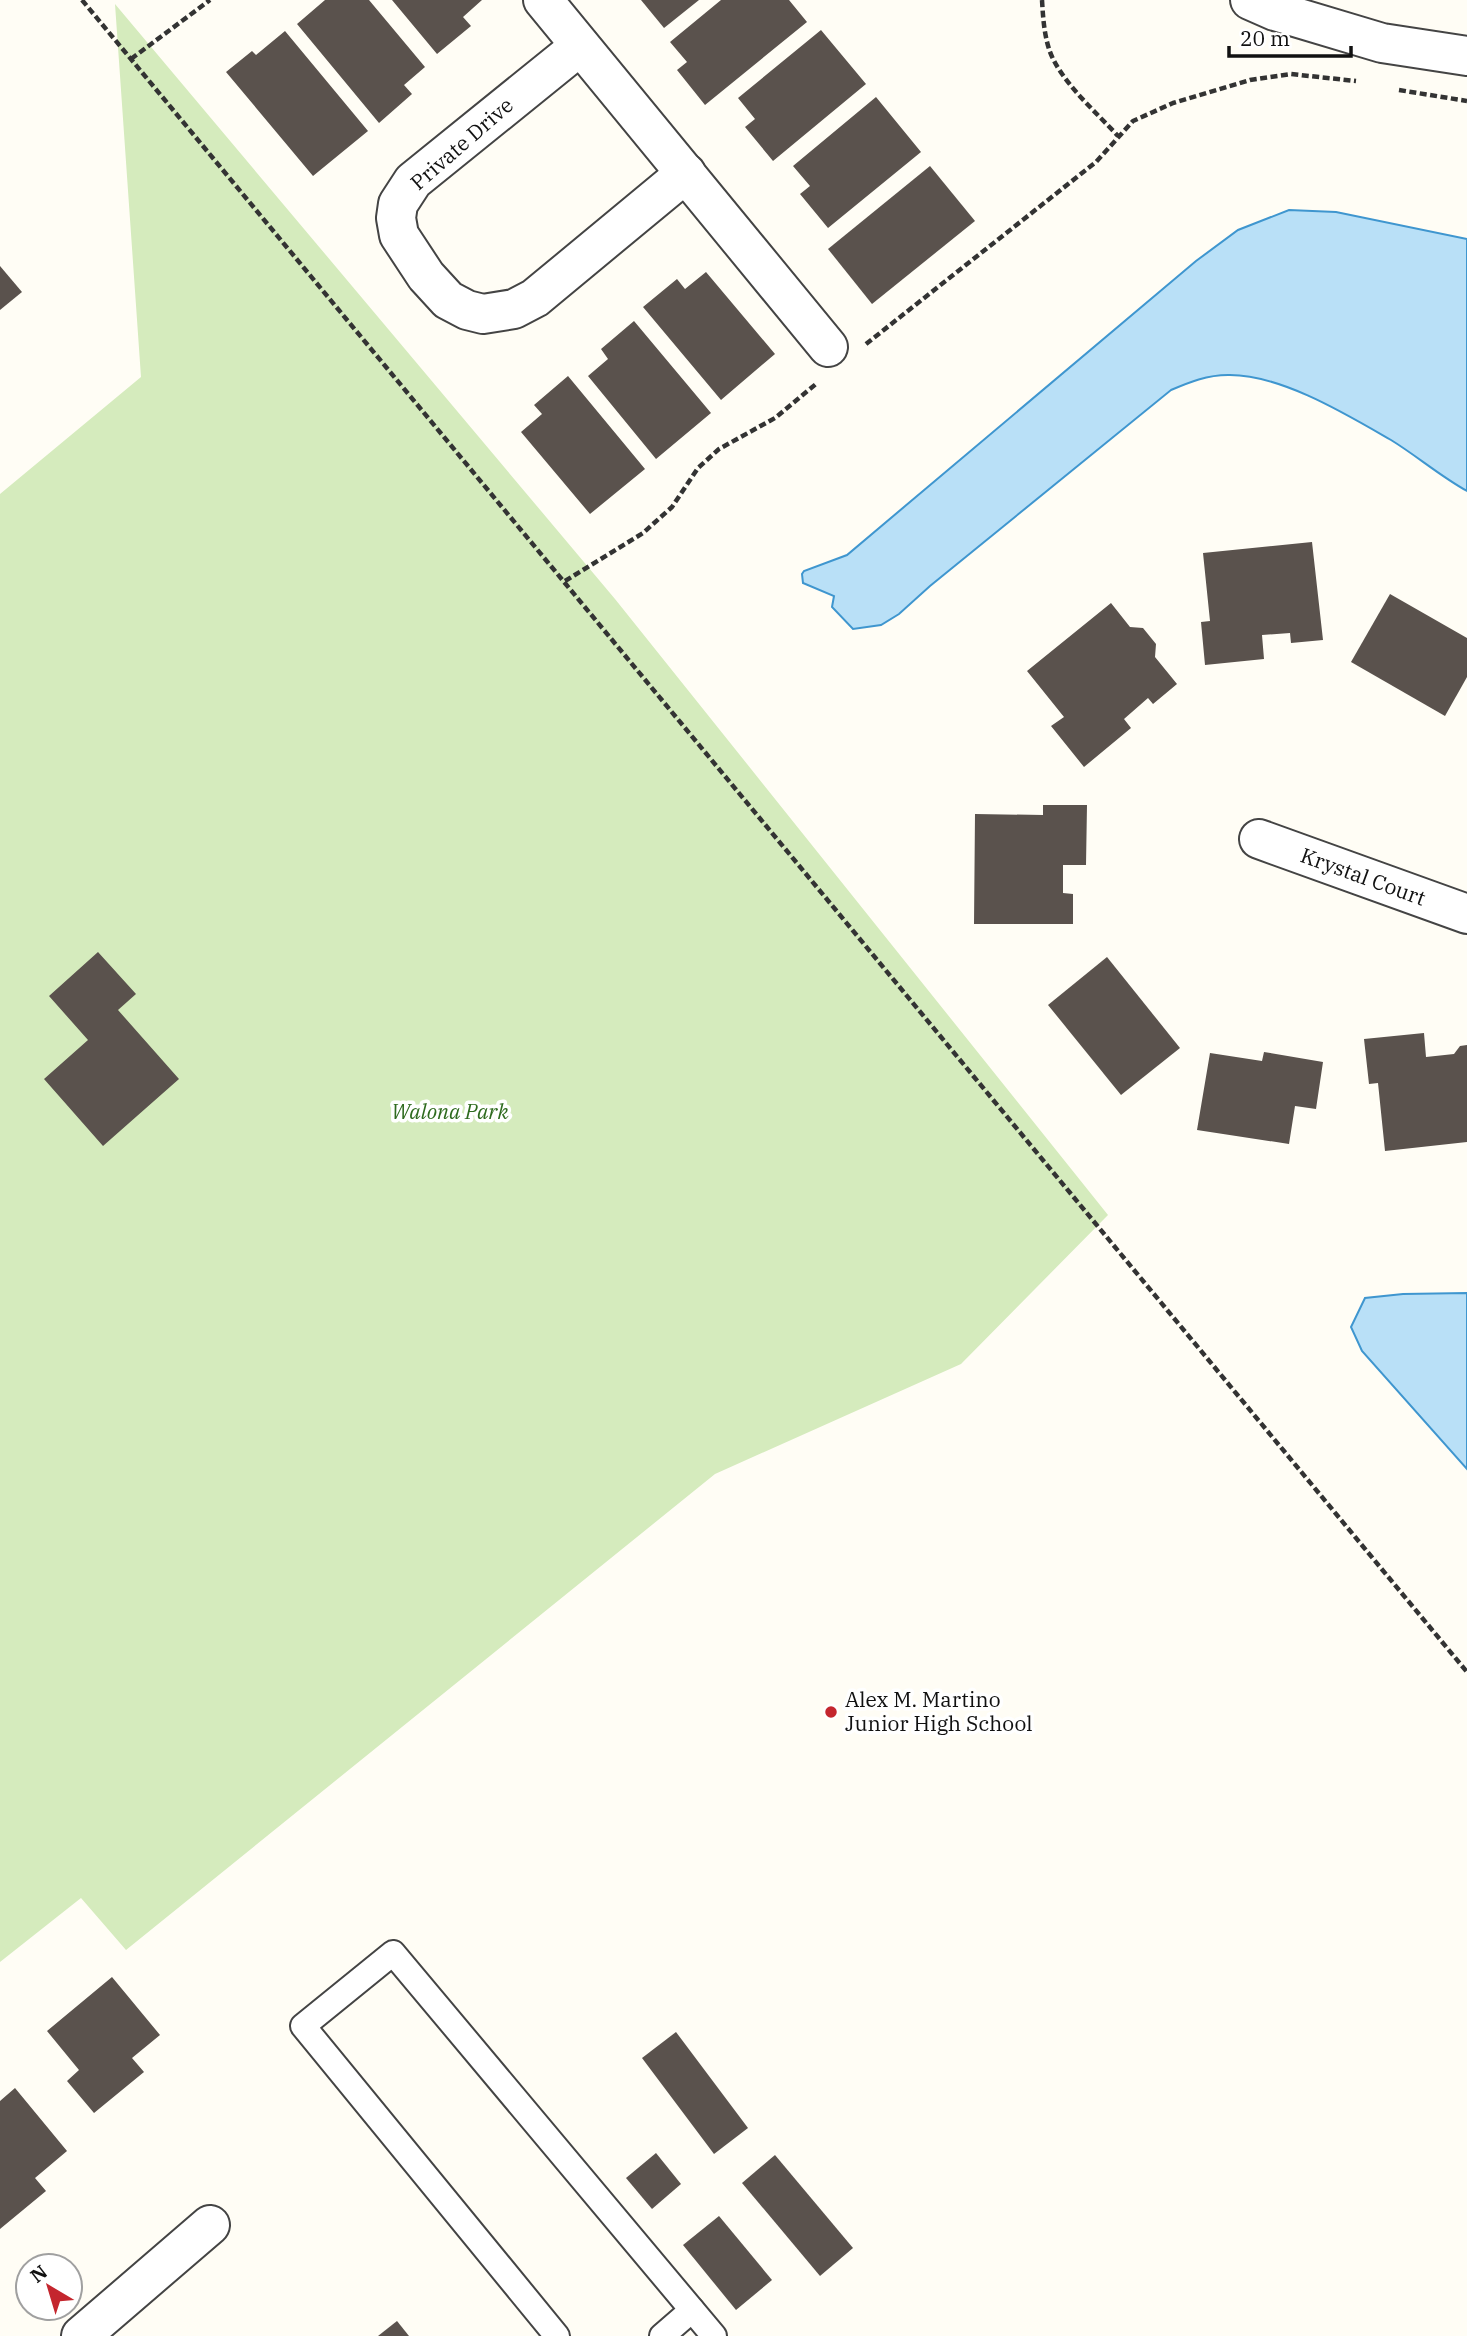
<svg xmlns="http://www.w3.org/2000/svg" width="1467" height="2336" font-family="'IBM Plex Serif',serif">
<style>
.green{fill:#d5ebbd}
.water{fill:#b9e0f7;stroke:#3f96cf;stroke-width:2}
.building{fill:#5a524d}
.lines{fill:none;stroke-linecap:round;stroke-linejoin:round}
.service-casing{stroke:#444;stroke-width:28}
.minor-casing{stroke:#444;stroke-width:42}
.path{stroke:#333;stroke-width:4.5;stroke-dasharray:7 3.5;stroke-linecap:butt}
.service{stroke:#fff;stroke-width:24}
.minor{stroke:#fff;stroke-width:38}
.poi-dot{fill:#c4262e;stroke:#fff;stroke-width:2.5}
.labels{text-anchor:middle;stroke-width:7;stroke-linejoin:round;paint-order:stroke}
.street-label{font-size:21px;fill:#111;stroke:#fff}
.park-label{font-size:21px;font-style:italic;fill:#2f6b1f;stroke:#fff}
.poi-label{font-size:21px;fill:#111;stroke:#fff;text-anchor:start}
</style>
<rect width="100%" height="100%" fill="#fffdf5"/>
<path class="green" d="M 115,4 L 615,599 L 1108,1215 L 961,1364 L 715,1474 L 126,1950 L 81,1898 L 0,1962 L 0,494 L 141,377 Z"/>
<g class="water">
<path d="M 1289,210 L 1336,212 L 1467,239 L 1467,491 C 1440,476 1417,456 1391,440 C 1346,414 1280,374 1228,375 C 1207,375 1190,382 1171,390 L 930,586 L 899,614 L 881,625 L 853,629 L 832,607 L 834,596 L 803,583 L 802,574 L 804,571 L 847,555 L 1196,261 L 1238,230 Z"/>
<path d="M 1467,1293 L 1467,1469 L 1362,1351 L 1351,1327 L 1365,1298 L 1403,1294 Z"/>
</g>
<g class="building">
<path d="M 325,0 L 369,0 L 425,67 L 404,85 L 412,94 L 379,123 L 297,24 Z"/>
<path d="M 392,0 L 482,0 L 463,17 L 471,26 L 437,54 Z"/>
<path d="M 641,0 L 699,0 L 664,28 Z"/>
<path d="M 721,0 L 789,0 L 807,22 L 705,105 L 677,70 L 687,62 L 670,42 Z"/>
<path d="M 821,30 L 866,84 L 773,161 L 745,127 L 755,119 L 738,98 Z"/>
<path d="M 285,31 L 368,131 L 313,176 L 226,72 L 252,51 L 256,55 Z"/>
<path d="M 876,97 L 921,152 L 828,228 L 800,194 L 810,186 L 793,166 Z"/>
<path d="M 930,166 L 975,221 L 872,304 L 828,249 Z"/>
<path d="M 0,266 L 22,292 L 0,310 Z"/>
<path d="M 706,272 L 775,354 L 721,400 L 643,307 L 677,279 L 685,289 Z"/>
<path d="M 634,321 L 711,413 L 656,459 L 588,376 L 608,359 L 601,349 Z"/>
<path d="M 568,376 L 645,469 L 590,514 L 521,432 L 542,414 L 534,405 Z"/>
<path d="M 1312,542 L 1323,640 L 1291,643 L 1290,633 L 1262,635 L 1264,659 L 1205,665 L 1201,622 L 1210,621 L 1203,553 Z"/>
<path d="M 1390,594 L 1467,638 L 1467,677 L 1445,716 L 1351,662 Z"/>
<path d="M 1111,603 L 1130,627 L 1143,628 L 1156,644 L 1155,657 L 1177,684 L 1153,704 L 1148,698 L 1124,719 L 1131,728 L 1084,767 L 1051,726 L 1064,717 L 1027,671 Z"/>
<path d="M 1043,805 L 1087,805 L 1086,865 L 1063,865 L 1063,893 L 1073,894 L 1073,924 L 974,924 L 975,814 L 1043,815 Z"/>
<path d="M 98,952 L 136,994 L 118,1010 L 179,1079 L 103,1146 L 44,1079 L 88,1040 L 49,996 Z"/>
<path d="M 1107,957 L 1180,1048 L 1121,1095 L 1048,1005 Z"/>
<path d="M 1424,1033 L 1426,1057 L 1454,1054 L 1460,1046 L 1467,1045 L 1467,1142 L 1385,1151 L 1378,1083 L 1369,1084 L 1364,1039 Z"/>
<path d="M 1264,1052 L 1323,1062 L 1316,1109 L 1295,1106 L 1289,1144 L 1197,1130 L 1210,1053 L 1262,1061 Z"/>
<path d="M 112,1977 L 160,2035 L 132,2058 L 144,2072 L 94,2113 L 67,2081 L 79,2070 L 47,2031 Z"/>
<path d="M 676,2032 L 748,2128 L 714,2154 L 642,2058 Z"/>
<path d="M 15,2088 L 67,2151 L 35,2178 L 46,2191 L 0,2229 L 0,2101 Z"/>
<path d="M 656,2153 L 681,2184 L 652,2209 L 626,2178 Z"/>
<path d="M 775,2155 L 853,2248 L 820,2276 L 742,2183 Z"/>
<path d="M 719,2216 L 772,2280 L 736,2310 L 683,2245 Z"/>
<path d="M 397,2321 L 409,2336 L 378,2336 Z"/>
</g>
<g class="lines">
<defs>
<g id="service">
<path d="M 557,2336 L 303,2026 L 393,1953 L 714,2336"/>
<path d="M 662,2336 L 692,2310"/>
</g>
<g id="minor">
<path d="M 543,0 L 828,347"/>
<path d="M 1250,0 L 1275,11 L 1382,43 L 1467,56"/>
<path d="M 580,46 L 413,181 L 398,204 L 396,218 L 399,235 L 426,276 L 448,300 L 467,310 L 483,314 L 514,309 L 535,298 L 686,173"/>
<path d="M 1259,839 L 1467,914"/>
<path d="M 81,2336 L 210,2225"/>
</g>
</defs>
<use href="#service" class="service-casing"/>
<use href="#minor" class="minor-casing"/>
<g class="path">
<path d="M 82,0 L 1467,1672"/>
<path d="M 1042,0 C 1043,17 1044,33 1049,49 C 1059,80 1096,112 1118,136"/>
<path d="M 131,59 L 210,0"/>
<path d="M 1399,90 L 1467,101"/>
<path d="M 866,344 L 1096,162 L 1133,121 L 1173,103 L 1250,80 L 1291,74 L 1356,81"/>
<path d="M 565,581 L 643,533 L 672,507 L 698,468 L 719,449 L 775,418 L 816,384"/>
</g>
<use href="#service" class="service"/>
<use href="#minor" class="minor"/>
</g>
<circle class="poi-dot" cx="831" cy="1712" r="7"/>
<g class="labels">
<g class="street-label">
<text transform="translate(462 144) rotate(-41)" y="7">Private Drive</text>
<text transform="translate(1363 877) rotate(20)" y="7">Krystal Court</text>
</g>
<g class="park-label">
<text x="450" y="1119">Walona Park</text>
</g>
<g class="poi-label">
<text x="845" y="1707">Alex M. Martino<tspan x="845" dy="24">Junior High School</tspan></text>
</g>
</g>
<g transform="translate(49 2287) rotate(322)"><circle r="33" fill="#ffffff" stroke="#a0a0a0" stroke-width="2"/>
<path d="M0-5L12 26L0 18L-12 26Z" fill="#c4262e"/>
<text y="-10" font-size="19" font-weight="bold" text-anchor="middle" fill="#111111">N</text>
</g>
<path d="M1229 46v10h122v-10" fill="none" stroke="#111111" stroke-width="3.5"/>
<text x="1240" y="46" font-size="21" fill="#111111" stroke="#ffffff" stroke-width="5" paint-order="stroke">20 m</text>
</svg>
